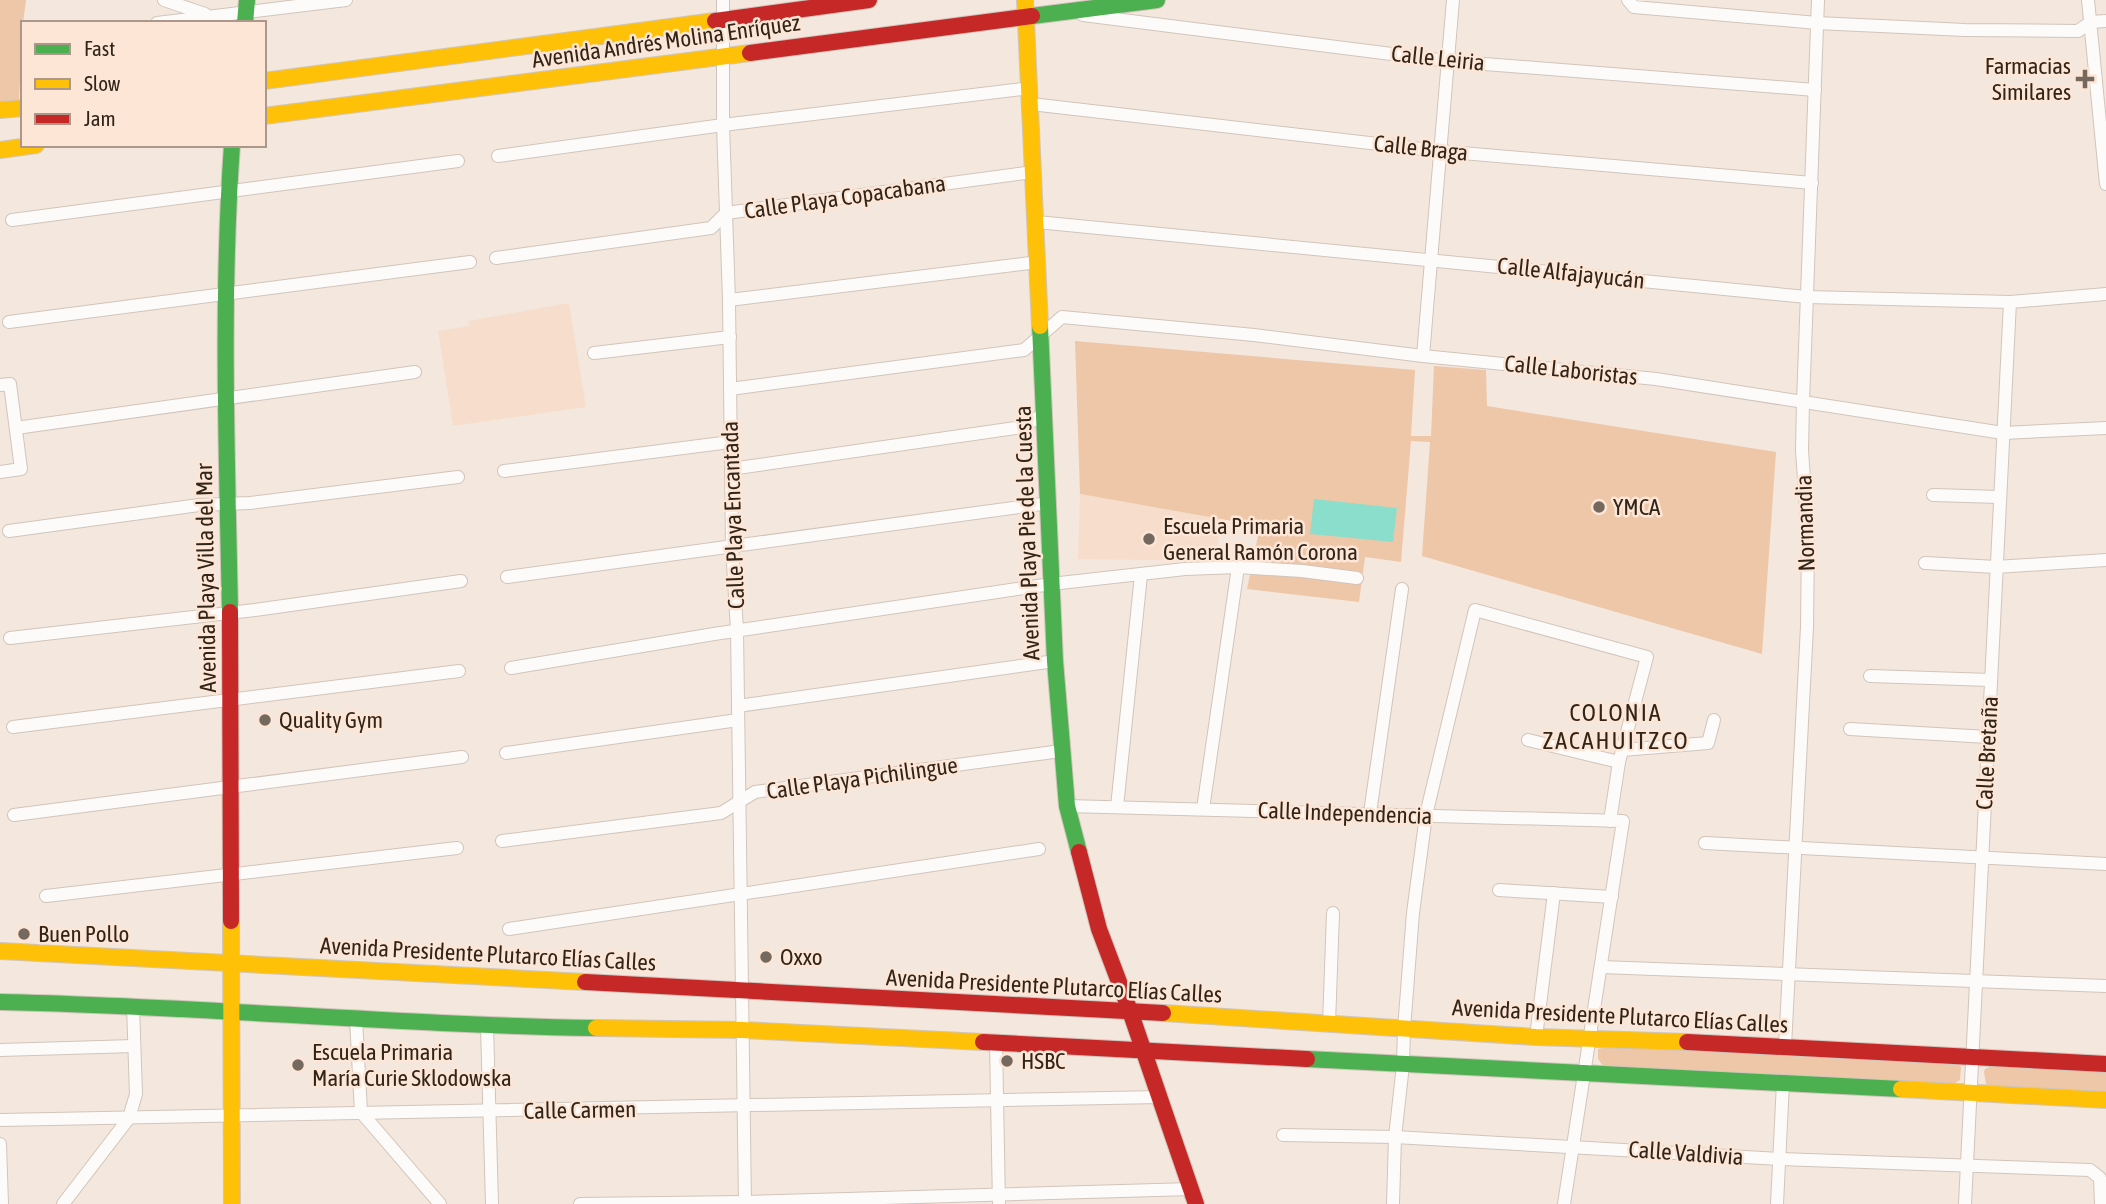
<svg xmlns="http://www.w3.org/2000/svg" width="2106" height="1204" font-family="'Asap Condensed',sans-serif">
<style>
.built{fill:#f7decc}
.green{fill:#eec7a8}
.water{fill:#8adecb}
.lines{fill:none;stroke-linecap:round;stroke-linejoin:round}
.street-casing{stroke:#d1c5bb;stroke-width:14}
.fast-casing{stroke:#d1c5bb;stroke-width:18}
.slow-casing{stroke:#d1c5bb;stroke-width:18}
.jam-casing{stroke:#d1c5bb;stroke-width:18}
.street{stroke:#fdfbfa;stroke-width:12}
.fast{stroke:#4caf50;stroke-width:16}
.slow{stroke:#ffc107;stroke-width:16}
.jam{stroke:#c62828;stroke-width:16}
.poi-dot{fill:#75685e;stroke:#fde6d5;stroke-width:2.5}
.labels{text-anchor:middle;stroke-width:5;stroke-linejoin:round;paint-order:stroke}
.street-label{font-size:23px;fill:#312419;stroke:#fde6d5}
.poi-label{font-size:23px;fill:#312419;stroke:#fde6d5;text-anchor:start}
.neighbourhood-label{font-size:24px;letter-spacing:2px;fill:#312419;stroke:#fde6d5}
</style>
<rect width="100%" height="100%" fill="#f4e7de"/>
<g class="built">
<path d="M 569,303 L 586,407 L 453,426 L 438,331 L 469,326 L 469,321 Z"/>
<path d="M 1080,494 L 1220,519 L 1217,561 L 1078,559 Z"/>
</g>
<g class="green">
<path d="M 0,0 L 26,0 L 23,23 L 19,100 L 0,102 Z"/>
<path d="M 1075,341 L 1415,370 L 1411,436 L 1431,436 L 1434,366 L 1486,370 L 1487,406 L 1776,452 L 1762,654 L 1422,556 L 1430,442 L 1411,441 L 1401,562 L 1365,557 L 1359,602 L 1247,589 L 1260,526 L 1080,494 Z"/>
<path d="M 1613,1046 L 1955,1062 L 1961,1067 L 1960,1080 L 1953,1084 L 1603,1066 L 1598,1059 L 1598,1049 Z"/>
<path d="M 1994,1065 L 2106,1070 L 2106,1093 L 1996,1088 L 1986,1084 L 1984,1072 L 1985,1069 Z"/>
</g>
<path class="water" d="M 1314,499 L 1397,508 L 1393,542 L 1310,534 Z"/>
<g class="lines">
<defs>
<g id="street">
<path d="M 164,0 L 205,14"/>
<path d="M 723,0 L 723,125 L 729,300 L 732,547 L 737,630 L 745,1204"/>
<path d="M 1628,0 L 1634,7 L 1817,23 L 1965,30 L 2078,31 L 2091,22 L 2106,21"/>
<path d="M 2088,0 L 2106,184"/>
<path d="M 1083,15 L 1447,61 L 1815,90"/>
<path d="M 157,23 L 346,0"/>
<path d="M 1031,104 L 1439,151 L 1812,183"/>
<path d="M 498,156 L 723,125 L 1030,88"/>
<path d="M 12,220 L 458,161"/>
<path d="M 1037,222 L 1807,297 L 2010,302 L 2106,294"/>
<path d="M 496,258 L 711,228 L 726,213 L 1033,172"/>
<path d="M 729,300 L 1038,262"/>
<path d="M 9,322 L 470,262"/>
<path d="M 594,353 L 730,337"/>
<path d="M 1423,356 L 1453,0"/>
<path d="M 0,385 L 10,384 L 21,469 L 0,472"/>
<path d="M 730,389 L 1024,350 L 1062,317 L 1254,335 L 1423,356 L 1656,379 L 2003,433 L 2106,428"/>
<path d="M 16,428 L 415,372"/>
<path d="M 731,469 L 1022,427 L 1044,414"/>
<path d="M 504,471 L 730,442"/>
<path d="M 1933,495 L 2000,497"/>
<path d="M 9,531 L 199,505 L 250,503 L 458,477"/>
<path d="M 1925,563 L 1996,567 L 2106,560"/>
<path d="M 507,577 L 1049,503"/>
<path d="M 10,638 L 255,610 L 461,581"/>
<path d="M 511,668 L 714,634 L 1051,584 L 1185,569 L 1238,567 L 1302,571 L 1357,578"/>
<path d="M 1870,676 L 1991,680"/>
<path d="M 738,706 L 1055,661"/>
<path d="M 13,727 L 459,671"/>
<path d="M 1850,729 L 1988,737"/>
<path d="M 1528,740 L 1619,762"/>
<path d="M 1622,750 L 1708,743 L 1714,720"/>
<path d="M 506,753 L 738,720"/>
<path d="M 1067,806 L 1623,821 L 1564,1204"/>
<path d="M 1117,807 L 1141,575"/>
<path d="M 1203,809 L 1238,567"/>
<path d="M 1370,813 L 1402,589"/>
<path d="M 14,815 L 462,757"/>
<path d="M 502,841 L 721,813 L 755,792 L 1061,751"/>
<path d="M 1705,843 L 2106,864"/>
<path d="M 1499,890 L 1612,897"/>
<path d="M 46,896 L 457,848"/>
<path d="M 509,929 L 1039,849"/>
<path d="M 1601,967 L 2106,986"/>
<path d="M 356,1019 L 361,1112 L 440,1204"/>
<path d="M 1329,1024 L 1333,913"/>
<path d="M 487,1026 L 492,1204"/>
<path d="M 1536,1037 L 1554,893"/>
<path d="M 996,1043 L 999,1204"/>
<path d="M 1785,1046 L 1807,627 L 1808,539 L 1802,450 L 1803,402 L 1818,0"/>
<path d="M 0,1050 L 134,1046"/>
<path d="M 0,1120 L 1160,1097"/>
<path d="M 1283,1135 L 1395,1137 L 1780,1159 L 2090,1170 L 2100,1178 L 2101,1204"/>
<path d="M 0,1144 L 2,1204"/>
<path d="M 63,1204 L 129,1118 L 136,1094 L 133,1005"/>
<path d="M 580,1204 L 745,1202 L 1192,1189"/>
<path d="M 1393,1204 L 1395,1137 L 1403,1065 L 1404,1029 L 1413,913 L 1426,815 L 1475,610 L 1647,657 L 1619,762 L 1610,821"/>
<path d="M 1777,1204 L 1783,1083"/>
<path d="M 1965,1204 L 2010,302"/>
</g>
<g id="fast">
<path d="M 1032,16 L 1157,0"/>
<path d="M 245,23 L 247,0"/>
<path d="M 1040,326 L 1055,661 L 1067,806 L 1079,852"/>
<path d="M 230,612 C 227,456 221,301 232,145"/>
<path d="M 0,1002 C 199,1006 397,1025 596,1028"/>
<path d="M 1307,1059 L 1901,1089"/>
</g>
<g id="slow">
<path d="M 1025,0 L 1040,326"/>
<path d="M 264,81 L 715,21"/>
<path d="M 0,110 L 23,108"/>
<path d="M 264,116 L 750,53"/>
<path d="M 0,150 L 36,145"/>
<path d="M 231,921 L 232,1204"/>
<path d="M 0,951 L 585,982"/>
<path d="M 1163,1013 L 1536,1037 L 1687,1042"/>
<path d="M 596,1028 L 742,1030 L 983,1042"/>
<path d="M 1901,1089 L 2106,1100"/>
</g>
<g id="jam">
<path d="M 715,21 L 869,0"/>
<path d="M 750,53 L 1032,16"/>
<path d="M 230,612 L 231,921"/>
<path d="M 1079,852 L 1099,929 L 1130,1011 L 1196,1204"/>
<path d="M 585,982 L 1163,1013"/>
<path d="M 983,1042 L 1307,1059"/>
<path d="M 1687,1042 L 2106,1064"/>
</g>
</defs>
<use href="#street" class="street-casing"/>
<use href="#fast" class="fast-casing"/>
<use href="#slow" class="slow-casing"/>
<use href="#jam" class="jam-casing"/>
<use href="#street" class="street"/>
<use href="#fast" class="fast"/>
<use href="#slow" class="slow"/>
<use href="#jam" class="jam"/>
</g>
<g class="poi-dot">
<path d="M2081.5 68.5h7v7h7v7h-7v7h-7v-7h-7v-7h7z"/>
<circle cx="1599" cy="507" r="7"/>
<circle cx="1149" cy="539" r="7"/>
<circle cx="265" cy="720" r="7"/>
<circle cx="24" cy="934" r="7"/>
<circle cx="766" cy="957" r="7"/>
<circle cx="1007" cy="1061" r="7"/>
<circle cx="298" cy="1065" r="7"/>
</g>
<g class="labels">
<g class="street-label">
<text transform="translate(666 41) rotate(-8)" y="8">Avenida Andrés Molina Enríquez</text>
<text transform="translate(1438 58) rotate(6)" y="8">Calle Leiria</text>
<text transform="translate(1421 148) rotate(6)" y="8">Calle Braga</text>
<text transform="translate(845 197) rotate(-8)" y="8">Calle Playa Copacabana</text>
<text transform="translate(1571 273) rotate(6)" y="8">Calle Alfajayucán</text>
<text transform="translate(1571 370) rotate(6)" y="8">Calle Laboristas</text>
<text transform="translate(733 515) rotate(-92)" y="8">Calle Playa Encantada</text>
<text transform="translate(1805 523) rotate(-92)" y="8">Normandia</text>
<text transform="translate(1027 533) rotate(-92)" y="8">Avenida Playa Pie de la Cuesta</text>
<text transform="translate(206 578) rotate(-91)" y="8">Avenida Playa Villa del Mar</text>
<text transform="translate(1987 753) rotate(-87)" y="8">Calle Bretaña</text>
<text transform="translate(862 778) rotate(-8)" y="8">Calle Playa Pichilingue</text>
<text transform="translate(1345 813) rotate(2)" y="8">Calle Independencia</text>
<text transform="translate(488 954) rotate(3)" y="8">Avenida Presidente Plutarco Elías Calles</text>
<text transform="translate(1054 986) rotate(3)" y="8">Avenida Presidente Plutarco Elías Calles</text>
<text transform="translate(1620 1016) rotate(3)" y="8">Avenida Presidente Plutarco Elías Calles</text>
<text transform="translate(580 1110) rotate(-1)" y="8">Calle Carmen</text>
<text transform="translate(1686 1153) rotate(4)" y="8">Calle Valdivia</text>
</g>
<g class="poi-label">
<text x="2071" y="74" text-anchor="end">Farmacias<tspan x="2071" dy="26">Similares</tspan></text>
<text x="1613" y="515">YMCA</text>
<text x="1163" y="534">Escuela Primaria<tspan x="1163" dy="26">General Ramón Corona</tspan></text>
<text x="279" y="728">Quality Gym</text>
<text x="38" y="942">Buen Pollo</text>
<text x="780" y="965">Oxxo</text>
<text x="312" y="1060">Escuela Primaria<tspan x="312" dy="26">María Curie Sklodowska</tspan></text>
<text x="1021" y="1069">HSBC</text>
</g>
<g class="neighbourhood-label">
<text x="1616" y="721">COLONIA<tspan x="1616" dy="28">ZACAHUITZCO</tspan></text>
</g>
</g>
<rect x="21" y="21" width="245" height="126" fill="#fde6d5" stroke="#ab988a" stroke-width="2"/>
<rect x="35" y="44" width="35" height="10" fill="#4caf50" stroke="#ab988a" stroke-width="2"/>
<text x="84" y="56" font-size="21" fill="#312419">Fast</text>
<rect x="35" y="79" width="35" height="10" fill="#ffc107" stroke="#ab988a" stroke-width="2"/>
<text x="84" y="91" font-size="21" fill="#312419">Slow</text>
<rect x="35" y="114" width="35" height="10" fill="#c62828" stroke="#ab988a" stroke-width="2"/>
<text x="84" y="126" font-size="21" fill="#312419">Jam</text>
</svg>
